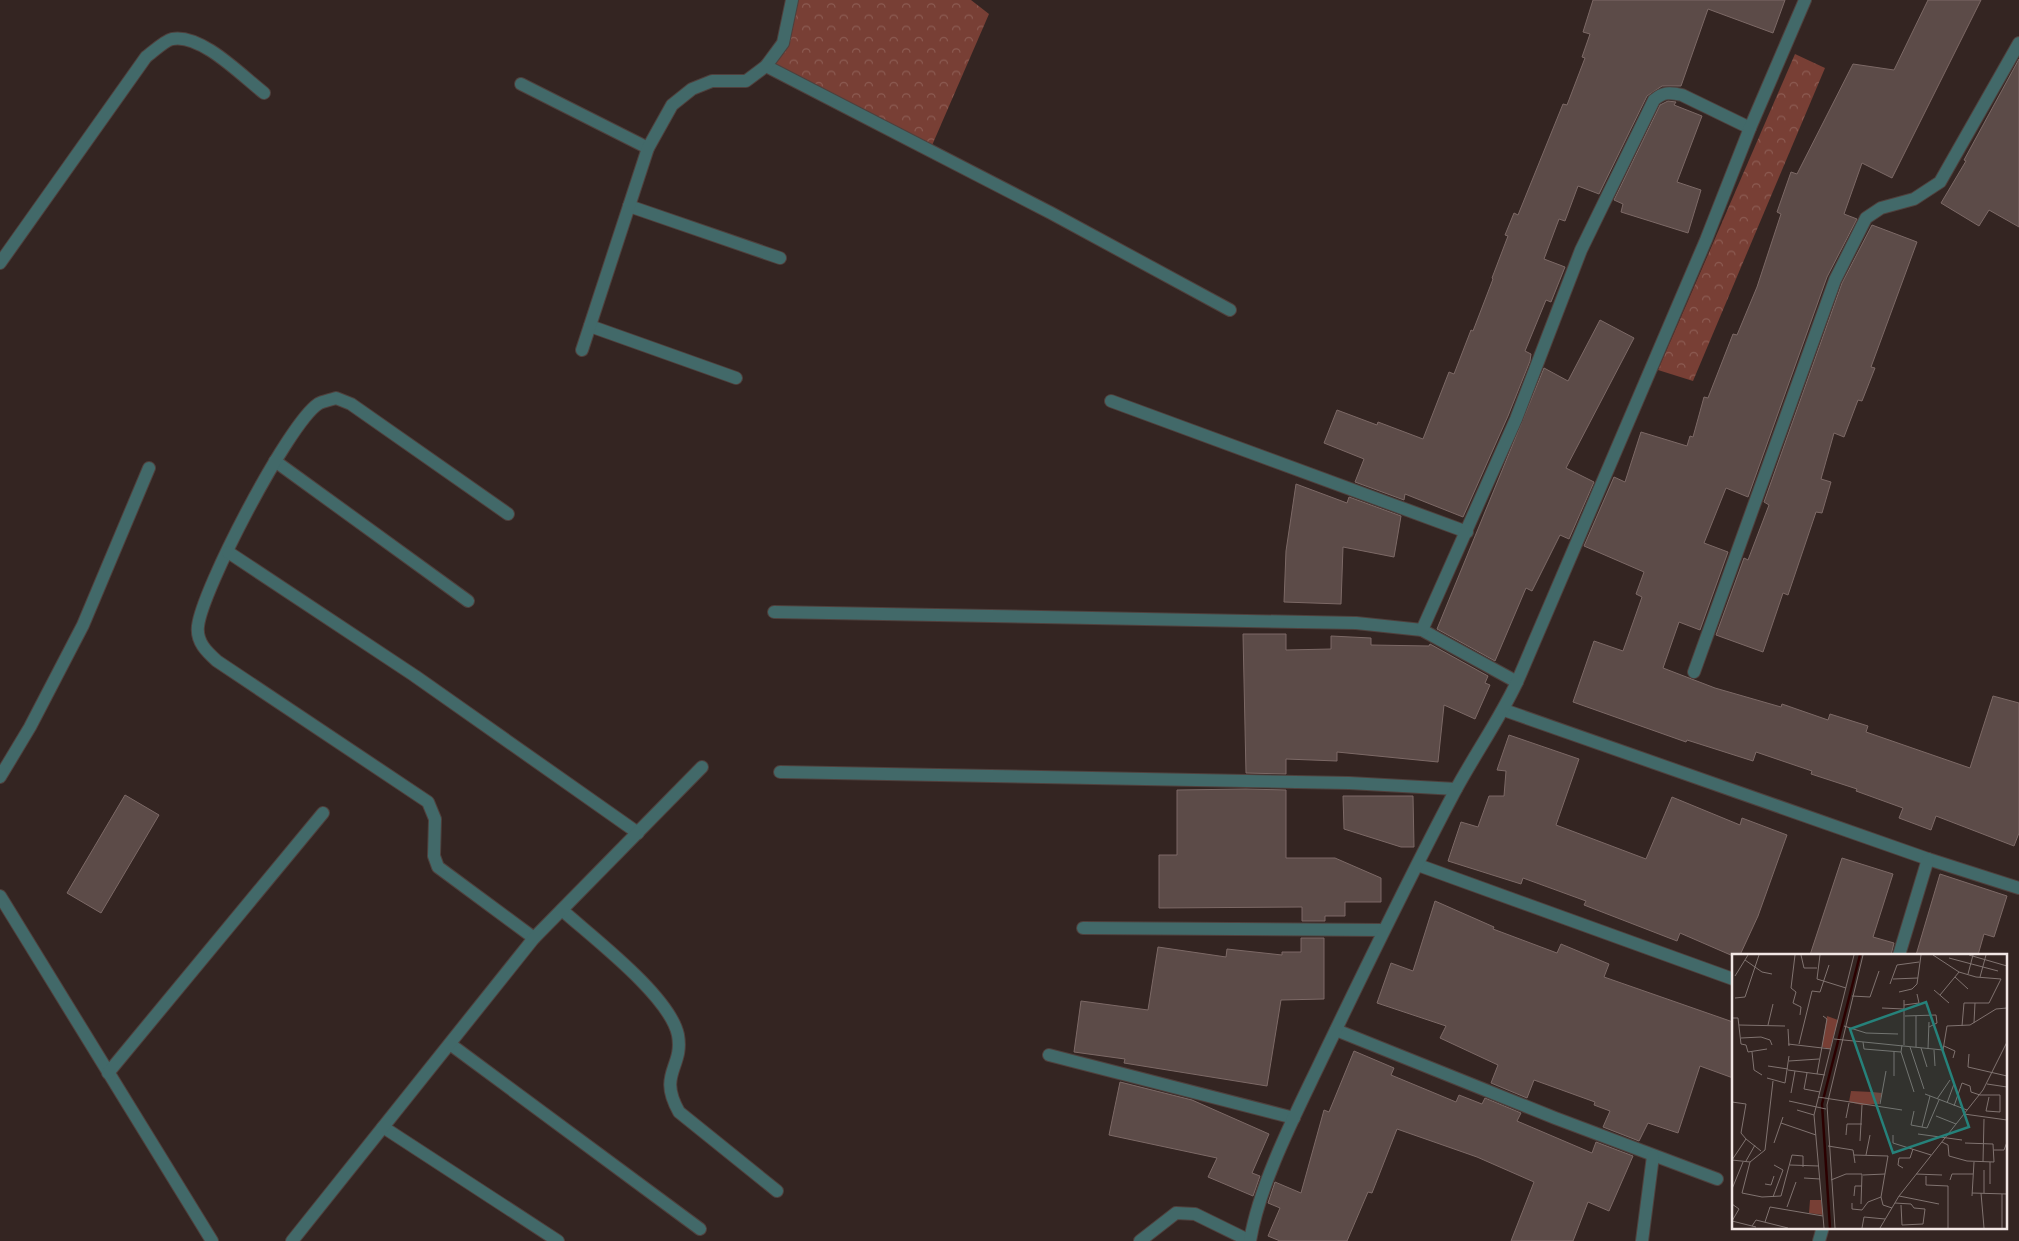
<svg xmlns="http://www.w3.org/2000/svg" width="2019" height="1241" font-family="'Titillium Web',sans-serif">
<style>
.park{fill:url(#park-crowns)}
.building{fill:#5c4b48;stroke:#7c6966}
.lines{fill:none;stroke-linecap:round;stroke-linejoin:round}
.minor-casing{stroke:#4f403d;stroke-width:14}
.minor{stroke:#426969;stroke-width:12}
.inset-river{fill:none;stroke:#2b0000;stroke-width:2.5}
.inset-road{fill:none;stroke:#807370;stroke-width:1}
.view{fill:#26817a;fill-opacity:0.15;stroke:#26817a;stroke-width:2.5}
.inset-edge{fill:none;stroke:#f2e7e5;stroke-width:2.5}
</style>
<defs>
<pattern id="park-crowns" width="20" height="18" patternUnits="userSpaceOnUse" patternTransform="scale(1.25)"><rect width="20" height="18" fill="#783f35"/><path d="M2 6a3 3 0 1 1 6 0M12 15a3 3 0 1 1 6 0" fill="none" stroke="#8c5b52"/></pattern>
</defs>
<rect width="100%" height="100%" fill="#342522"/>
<g class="park">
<path d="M 795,0 L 971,0 L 989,14 L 930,150 L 769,66 Z"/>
<path d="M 1795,54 L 1825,68 L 1693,381 L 1658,370 Z"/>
</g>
<g class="building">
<path d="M 1593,0 L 1785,0 L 1773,33 L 1708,9 L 1681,86 L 1662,86 L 1647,96 L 1599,194 L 1578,186 L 1565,221 L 1559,219 L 1544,259 L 1565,267 L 1551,302 L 1546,300 L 1525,351 L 1531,354 L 1530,361 L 1508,416 L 1463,517 L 1405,494 L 1404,500 L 1355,482 L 1364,459 L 1324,443 L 1337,410 L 1377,425 L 1378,422 L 1423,439 L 1449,372 L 1454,374 L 1471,330 L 1473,331 L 1493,279 L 1492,278 L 1508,236 L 1505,235 L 1514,213 L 1518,215 L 1563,104 L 1567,105 L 1585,58 L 1582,57 L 1590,34 L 1583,32 Z"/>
<path d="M 1928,0 L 1981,0 L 1892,178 L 1862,163 L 1844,214 L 1857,219 L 1827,277 L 1748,497 L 1726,488 L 1704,543 L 1728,552 L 1700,630 L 1679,622 L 1663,668 L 1715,688 L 1781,707 L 1782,704 L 1828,720 L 1830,714 L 1868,726 L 1866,732 L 1970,768 L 1993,696 L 2019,703 L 2019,833 L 2014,846 L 1936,816 L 1931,830 L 1899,818 L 1903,808 L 1856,791 L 1857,789 L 1811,774 L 1812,771 L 1756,752 L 1753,761 L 1687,740 L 1686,742 L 1573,702 L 1594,641 L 1623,651 L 1642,597 L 1636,594 L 1644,572 L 1584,546 L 1614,477 L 1625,482 L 1641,432 L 1687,446 L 1690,436 L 1693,437 L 1704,397 L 1708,398 L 1733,334 L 1737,335 L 1757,287 L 1781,214 L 1777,212 L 1791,172 L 1797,174 L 1853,64 L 1894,70 Z"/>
<path d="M 2019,59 L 2019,227 L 1989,210 L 1979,226 L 1941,203 L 1966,161 L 1964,160 Z"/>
<path d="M 1668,101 L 1676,102 L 1674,105 L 1702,116 L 1677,182 L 1701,190 L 1688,233 L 1621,212 L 1623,204 L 1614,200 L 1660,105 Z"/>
<path d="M 1872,225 L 1917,242 L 1871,367 L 1875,368 L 1862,401 L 1858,400 L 1844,437 L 1834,433 L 1821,479 L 1831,482 L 1822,513 L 1816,512 L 1788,595 L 1783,593 L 1763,652 L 1716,635 L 1744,558 L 1748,560 L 1769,505 L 1764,502 L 1842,283 Z"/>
<path d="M 1600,320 L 1634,338 L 1566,468 L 1594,482 L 1569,539 L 1560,535 L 1532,591 L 1526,588 L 1495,661 L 1437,629 L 1544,368 L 1568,381 Z"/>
<path d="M 1296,484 L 1347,503 L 1349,497 L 1401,516 L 1394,557 L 1343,547 L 1341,604 L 1284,602 L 1286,551 Z"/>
<path d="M 1243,634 L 1286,634 L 1286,650 L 1331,649 L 1331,636 L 1371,638 L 1371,645 L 1429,646 L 1430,644 L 1488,676 L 1485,683 L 1490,685 L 1475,719 L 1444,705 L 1438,762 L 1337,752 L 1337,761 L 1286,759 L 1286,774 L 1246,773 Z"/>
<path d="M 1509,735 L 1579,759 L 1556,825 L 1646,859 L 1672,797 L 1740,825 L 1742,818 L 1787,835 L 1758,916 L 1740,955 L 1733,956 L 1680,933 L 1677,941 L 1584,905 L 1586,901 L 1523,878 L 1521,884 L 1448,861 L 1461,822 L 1478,827 L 1489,796 L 1504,796 L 1506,771 L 1497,770 Z"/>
<path d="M 1246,789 L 1286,790 L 1286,858 L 1335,858 L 1381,878 L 1381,902 L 1345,902 L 1345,916 L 1325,916 L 1325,921 L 1302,921 L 1302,907 L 1159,908 L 1159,855 L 1177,855 L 1177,790 Z"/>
<path d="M 125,795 L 159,815 L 101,913 L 67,893 Z"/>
<path d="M 1343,796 L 1413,796 L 1414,847 L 1401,847 L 1344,829 Z"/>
<path d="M 1842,858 L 1893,874 L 1873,937 L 1894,943 L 1891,955 L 1810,955 Z"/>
<path d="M 1940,874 L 2007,896 L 1994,937 L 1984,934 L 1978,955 L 1916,955 Z"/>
<path d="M 1435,901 L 1494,927 L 1493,929 L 1557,953 L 1561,944 L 1609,964 L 1604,977 L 1733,1022 L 1733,1078 L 1700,1066 L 1678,1133 L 1648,1123 L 1639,1141 L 1603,1127 L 1610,1111 L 1594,1105 L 1595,1102 L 1534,1080 L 1527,1098 L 1491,1083 L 1498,1065 L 1440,1038 L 1446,1026 L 1377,1003 L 1391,963 L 1413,971 Z"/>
<path d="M 1301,938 L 1324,938 L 1324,999 L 1281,1000 L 1267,1086 L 1124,1063 L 1125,1059 L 1074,1052 L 1081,1001 L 1148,1010 L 1158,947 L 1226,957 L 1227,949 L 1282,955 L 1282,952 L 1301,952 Z"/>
<path d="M 1354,1051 L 1394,1068 L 1391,1075 L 1456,1102 L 1459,1095 L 1482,1104 L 1485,1098 L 1521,1113 L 1517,1121 L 1592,1153 L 1596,1142 L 1633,1156 L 1609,1211 L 1588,1202 L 1573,1241 L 1511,1241 L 1534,1182 L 1477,1157 L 1397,1129 L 1372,1193 L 1368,1192 L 1347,1241 L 1280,1241 L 1268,1236 L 1280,1208 L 1268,1203 L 1275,1182 L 1301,1193 L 1324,1110 L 1329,1112 Z"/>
<path d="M 1120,1082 L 1192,1100 L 1269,1134 L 1252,1173 L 1260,1176 L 1253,1196 L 1208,1177 L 1217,1158 L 1109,1135 Z"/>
</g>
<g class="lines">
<defs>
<g id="minor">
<path d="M 766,66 L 1051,213 L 1230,310"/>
<path d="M 521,84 L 648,148"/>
<path d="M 629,206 L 780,258"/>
<path d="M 0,263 L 146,57 C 153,52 164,41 172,39 C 201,33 242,76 264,93"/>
<path d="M 590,326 L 736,378"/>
<path d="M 582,350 L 648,148 L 672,105 L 692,89 L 712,81 L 746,81 L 766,66 L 783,43 L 792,0"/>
<path d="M 1111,401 L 1467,532"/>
<path d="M 275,461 L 468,601"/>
<path d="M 508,514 L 351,404 L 336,398 C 331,400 323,401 318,404 C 288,424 202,590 198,626 C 196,642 207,652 217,661 L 428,802 L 435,819 L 434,856 L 438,867 L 534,938"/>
<path d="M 228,552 L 415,676 L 638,833"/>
<path d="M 774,612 L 1356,623 L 1422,630 L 1517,682"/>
<path d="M 1422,630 L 1516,419 L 1581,250 L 1654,100 C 1663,92 1670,92 1682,95 L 1750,128"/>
<path d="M 1694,672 L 1835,280 L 1866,218 L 1881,208 L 1914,199 L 1940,182 L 2019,43"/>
<path d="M 1504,710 L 1928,859 L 2019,888"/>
<path d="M 780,772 L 1349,783 L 1456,789"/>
<path d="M 0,777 L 30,727 L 83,625 L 149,468"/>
<path d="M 1418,865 L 1733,979"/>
<path d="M 0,896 L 212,1241"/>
<path d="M 562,910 C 592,937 670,996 678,1035 C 684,1068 657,1073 679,1112 L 777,1191"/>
<path d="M 1083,928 L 1383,930"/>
<path d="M 1899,955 L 1928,859"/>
<path d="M 1336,1030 L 1555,1118 L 1717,1179"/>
<path d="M 450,1044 L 700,1229"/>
<path d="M 1049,1055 L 1294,1118"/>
<path d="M 108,1073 L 323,813"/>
<path d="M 383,1127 L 558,1241"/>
<path d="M 292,1241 L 534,938 L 702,767"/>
<path d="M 1140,1241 L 1176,1213 L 1195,1214 L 1250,1241"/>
<path d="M 1250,1241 C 1259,1186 1293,1119 1317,1069 C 1362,975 1407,882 1455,791 C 1475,754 1499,720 1517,682 L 1706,240 L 1750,128 L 1805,0"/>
<path d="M 1642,1241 L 1653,1156"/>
<path d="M 1819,1241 L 1823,1227"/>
</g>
</defs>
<use href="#minor" class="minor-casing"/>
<use href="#minor" class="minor"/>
</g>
<g transform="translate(1732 954)">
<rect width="275" height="275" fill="#342522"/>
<path d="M 95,62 L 106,66 L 98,95 L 90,93 ZM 119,137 L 140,138 L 150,139 L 147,150 L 130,151 L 117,148 ZM 78,246 L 89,246 L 91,261 L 77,259 Z" fill="#783f35"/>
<path class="inset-river" d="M 98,274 L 90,150 L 128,1"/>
<path class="inset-road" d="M 63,1 L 59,34 L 64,38 L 61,49 L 69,53 L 68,61M 69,1 L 72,14 L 85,14M 88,1 L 85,25 L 114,34M 201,1 L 227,18 L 244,23 L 269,25 L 257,49 L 232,49 L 230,72M 237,1 L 275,12M 217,4 L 266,17M 13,6 L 30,18 L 40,20M 236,20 L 241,1M 3,22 L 16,1M 223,23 L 236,35M 248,23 L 254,1M 161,25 L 186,24M 158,30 L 165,11 L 187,8M 202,36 L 217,49M 167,38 L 180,35 L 185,30 L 189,1M 208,41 L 227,18M 120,42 L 138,43 L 147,17M 3,44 L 13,43 L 27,1M 172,46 L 172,91M 172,51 L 187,49 L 185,40M 150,54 L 172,55M 173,62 L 204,61 L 205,69 L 197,73M 0,64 L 6,64 L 9,90 L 14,91 L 16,98 L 35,95M 242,69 L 243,49M 7,71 L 53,72M 36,71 L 41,50M 112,72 L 134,79 L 166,80M 56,75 L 57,92M 9,84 L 29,83 L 38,86 L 40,91M 102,85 L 211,96 L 215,72 L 238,71 L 264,55 L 275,54M 131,88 L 132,95 L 169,98M 56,90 L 99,95M 67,90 L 80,37 L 88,38 L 97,11M 170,91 L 169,98 L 182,138M 212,92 L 223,97 L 221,104M 178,93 L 192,135M 184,93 L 184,62M 189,94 L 195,113M 196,95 L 197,68M 202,96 L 203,112M 20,98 L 22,116 L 30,121M 237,100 L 236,113 L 275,122M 57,107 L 87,105M 36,112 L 56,115M 56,116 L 93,121M 75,119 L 72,135 L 88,138M 85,120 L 95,65 L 91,62M 162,122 L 162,97M 35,124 L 53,129 L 57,102M 255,130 L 275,133M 59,139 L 63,117M 193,140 L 235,156M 86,143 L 170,156M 205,145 L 218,126M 57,147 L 94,155M 0,148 L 14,150 L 9,179 L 14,185M 215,149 L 222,130M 148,150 L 154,117M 222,152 L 230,129 L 238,132 L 239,138 L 248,141 L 268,141 L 268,158 L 254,157 L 257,143M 65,156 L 82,161M 182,157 L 179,171 L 195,174 L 207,146M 232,160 L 275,166M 204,162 L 224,170M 114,164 L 117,149M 49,169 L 84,181M 190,173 L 198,142M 186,180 L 230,186M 114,181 L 115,170 L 130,170M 161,181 L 161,189 L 199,201M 128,187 L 130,151M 210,188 L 216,191 L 217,202 L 235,207 L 262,208 L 261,190 L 233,189M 42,189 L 51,163M 96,192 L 121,196 L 123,209M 262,196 L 272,196 L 275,188M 122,201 L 156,202 L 149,243 L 151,251 L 160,254M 134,201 L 138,181M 0,206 L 18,208 L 33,196 L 41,127M 0,206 L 14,185 L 29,197M 14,207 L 23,191M 18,208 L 10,239 L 30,243 L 49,242 L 60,201 L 71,202 L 71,213M 251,208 L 252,165M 58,211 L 87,212M 171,214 L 166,211 L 167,204 L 178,204 L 181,195M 184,220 L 210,221M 131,221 L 153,220M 194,222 L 194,231 L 216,232 L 216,274M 72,224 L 88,225M 99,226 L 114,220 L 130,220 L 129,250M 218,226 L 220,220 L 241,220M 33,230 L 39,231 L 42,222M 258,230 L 258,208M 0,235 L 11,208M 240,239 L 275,240M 249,239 L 252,274M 252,239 L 252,216M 122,242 L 123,232 L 130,232M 167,242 L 207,250M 240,242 L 242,208M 41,243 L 51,216 L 42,211M 120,249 L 120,255 L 130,256 L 136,248 L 149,243M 163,249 L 179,250 L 182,254 L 193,255 L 191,270 L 170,271 L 169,251M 0,250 L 7,255 L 0,267M 55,253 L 64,228M 0,267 L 24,273M 33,268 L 38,253 L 91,262M 20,272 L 24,266 L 56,274M 92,274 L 82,161 L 122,1M 103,274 L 95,151 L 131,1M 130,274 L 132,263 L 153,265M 148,274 L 167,242 L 251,136 L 275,88M 270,274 L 270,240"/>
<path class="view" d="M 194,48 L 237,173 L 161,199 L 118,75 Z"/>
<rect width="275" height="275" class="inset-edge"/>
</g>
</svg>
